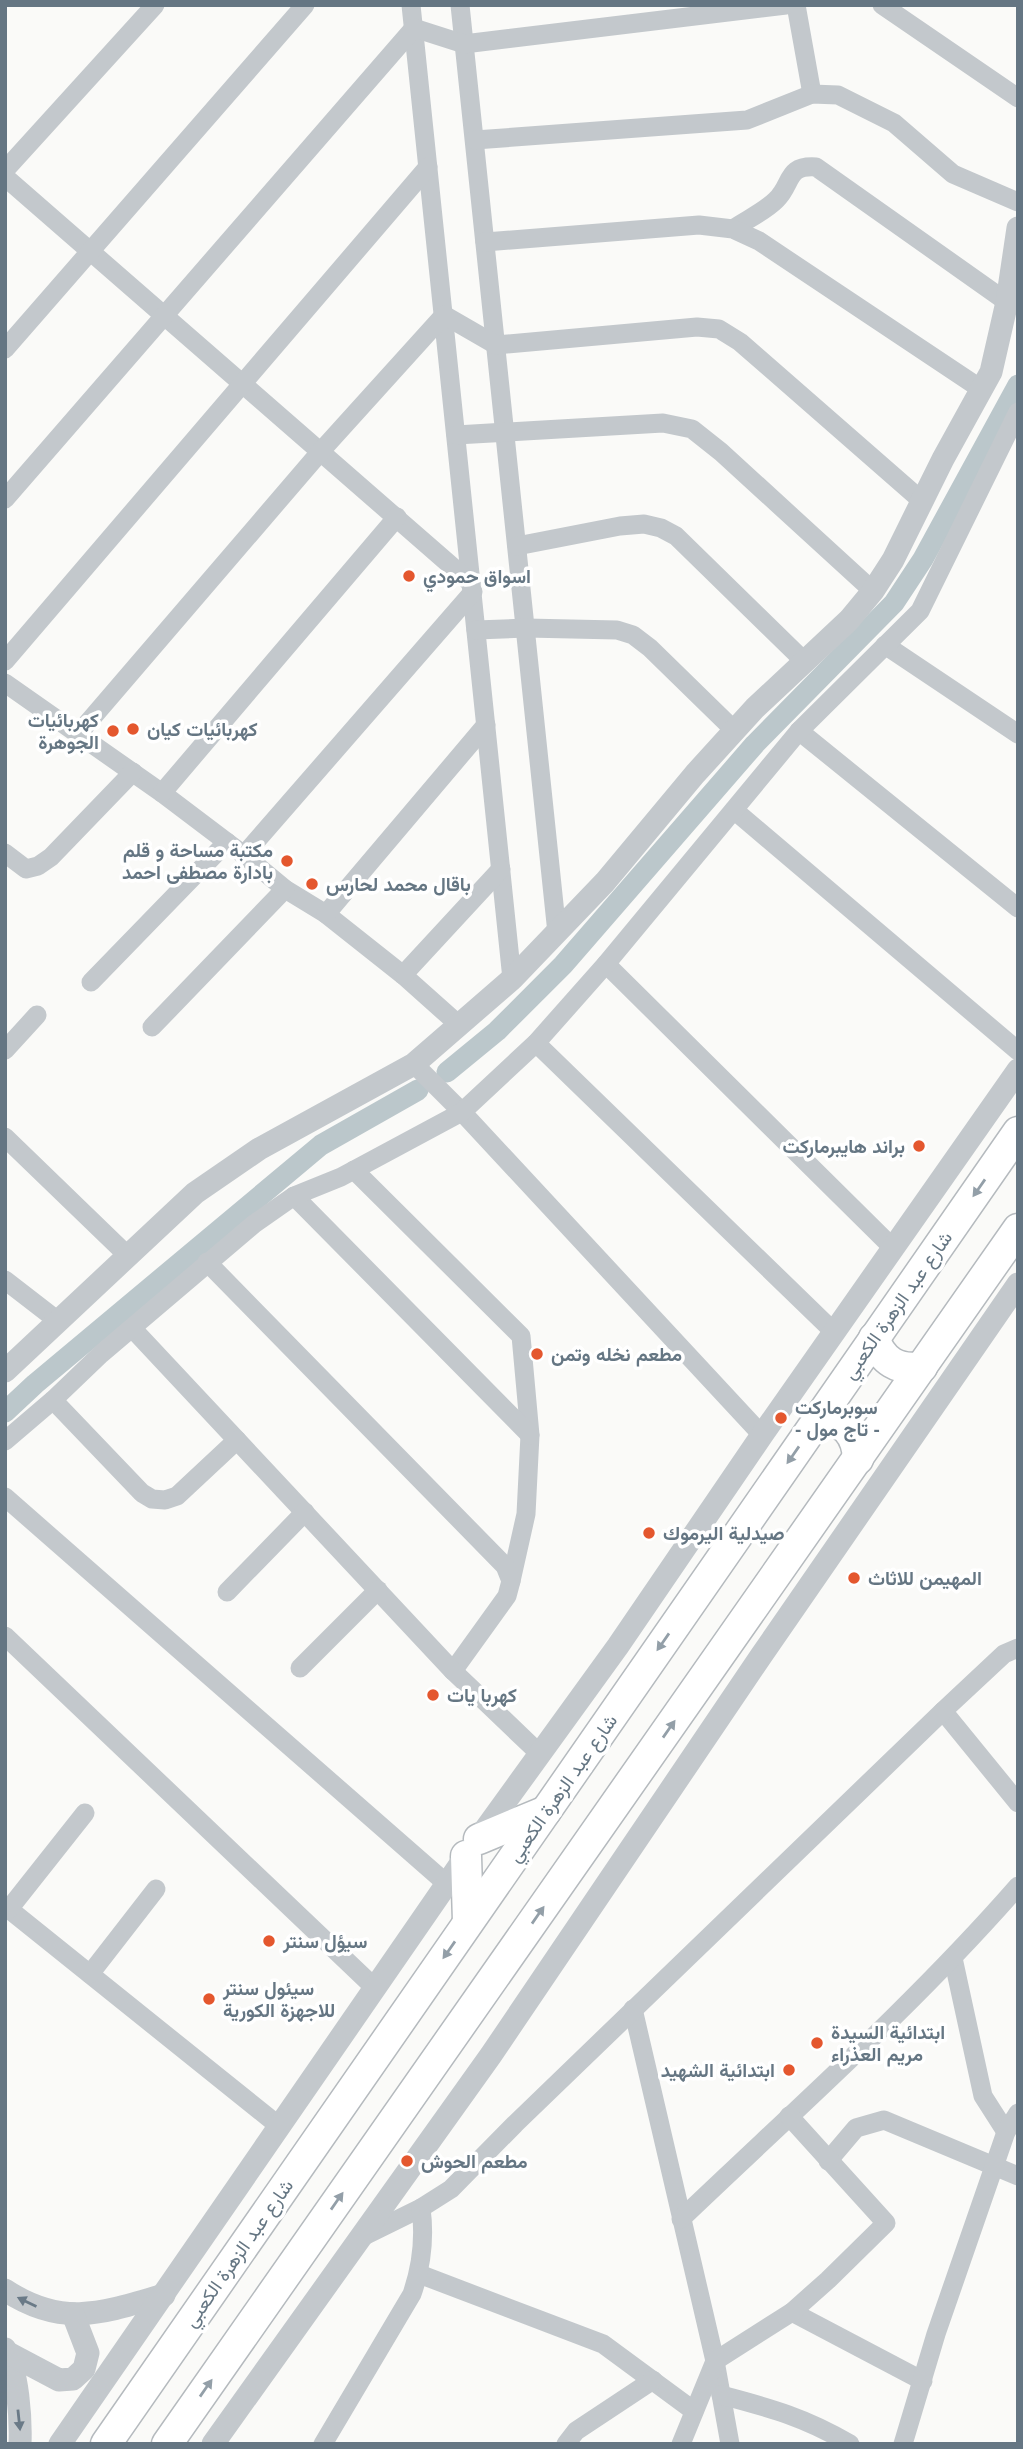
<svg xmlns="http://www.w3.org/2000/svg" width="1023" height="2449" font-family="Arial,Vazirmatn,sans-serif">
<style>
.lines{fill:none;stroke-linecap:round;stroke-linejoin:round}
.canal{stroke:#bbc7cb;stroke-width:21}
.primary-casing{stroke:#b5babe;stroke-width:33}
.minor{stroke:#c3c8cc;stroke-width:19}
.tertiary{stroke:#c3c8cc;stroke-width:23}
.primary{stroke:#fff;stroke-width:30}
.oneway{fill:#939fa8}
.oneway2{fill:#6a7a87}
.poi-dot{fill:#e4572e;stroke:#fff;stroke-width:2.5}
.labels{text-anchor:middle;stroke-width:7;stroke-linejoin:round;paint-order:stroke}
.poi-label{font-size:19px;font-weight:bold;fill:#657683;stroke:#fff;text-anchor:start}
.street-label{font-size:19px;fill:#657683;stroke:#fff}
</style>
<rect width="100%" height="100%" fill="#fafaf8"/>
<g class="lines">
<g class="canal">
<path d="M 447,1072 L 497,1031 L 563,965 L 755,744 L 894,603 L 923,559 L 1018,385"/>
<path d="M 5,1412 L 35,1384 L 321,1145 L 418,1090"/>
</g>
<defs>
<g id="primary">
<path d="M 874,1338 C 882,1361 898,1371 922,1367"/>
<path d="M 819,1417 C 844,1420 857,1434 858,1459"/>
<path d="M 479,1839 L 546,1811"/>
<path d="M 466,1856 L 468,1922"/>
<path d="M 106,2444 L 1018,1132"/>
<path d="M 167,2444 L 1018,1229"/>
</g>
</defs>
<use href="#primary" class="primary-casing"/>
<g class="minor">
<path d="M 411,5 L 512,979"/>
<path d="M 460,5 L 557,933"/>
<path d="M 796,5 L 812,94"/>
<path d="M 882,5 L 1018,98"/>
<path d="M 475,140 L 747,120 L 812,94 L 838,95 L 894,123 L 953,174 L 1018,202"/>
<path d="M 5,170 L 155,5"/>
<path d="M 5,177 L 471,583"/>
<path d="M 733,229 C 746,220 764,212 776,200 C 793,184 785,165 816,167 L 1007,302"/>
<path d="M 485,242 L 699,225 L 733,229 L 759,241 L 981,389"/>
<path d="M 5,349 L 305,5"/>
<path d="M 456,435 L 663,423 L 692,429 L 721,452 L 873,591"/>
<path d="M 5,499 L 414,28 L 464,44 L 786,5"/>
<path d="M 517,546 L 620,526 L 644,524 L 661,528 L 676,536 L 805,662"/>
<path d="M 476,630 L 526,628 L 617,630 L 633,635 L 650,648 L 735,731"/>
<path d="M 885,645 L 1018,734"/>
<path d="M 5,661 L 428,167"/>
<path d="M 5,683 L 162,793 L 244,855 L 285,889 L 326,914 L 403,975 L 458,1024"/>
<path d="M 799,731 L 1018,908"/>
<path d="M 79,733 L 321,451 L 444,315 L 496,345 L 697,327 L 719,329 L 740,342 L 922,501"/>
<path d="M 162,793 L 397,517"/>
<path d="M 734,810 L 1018,1051"/>
<path d="M 5,853 L 26,869 L 38,866 L 51,857 L 133,772"/>
<path d="M 244,855 L 473,592"/>
<path d="M 326,914 L 486,725"/>
<path d="M 606,964 L 893,1248"/>
<path d="M 403,975 L 501,869"/>
<path d="M 91,982 L 227,842"/>
<path d="M 152,1027 L 285,889"/>
<path d="M 536,1043 L 834,1332"/>
<path d="M 5,1050 L 37,1015"/>
<path d="M 414,1064 L 462,1112 L 762,1435"/>
<path d="M 5,1137 L 127,1255"/>
<path d="M 354,1170 L 521,1336 L 530,1435 L 526,1514 L 511,1581"/>
<path d="M 294,1196 L 530,1435"/>
<path d="M 207,1262 L 505,1566 L 511,1581 L 507,1596 L 453,1671"/>
<path d="M 5,1280 L 58,1321"/>
<path d="M 132,1328 L 453,1671 L 541,1755"/>
<path d="M 53,1400 L 142,1493 L 152,1499 L 165,1500 L 177,1496 L 237,1440"/>
<path d="M 5,1441 L 53,1400 L 101,1354 L 254,1224 L 294,1196 L 341,1177 L 462,1112 L 536,1043 L 606,964 L 799,731 L 920,611 L 1018,412"/>
<path d="M 5,1497 L 447,1884"/>
<path d="M 227,1592 L 305,1512"/>
<path d="M 5,1636 L 376,1989"/>
<path d="M 300,1668 L 378,1590"/>
<path d="M 943,1711 L 1018,1803"/>
<path d="M 5,1906 L 279,2126"/>
<path d="M 9,1909 L 85,1813"/>
<path d="M 953,1958 L 983,2096 L 1006,2132"/>
<path d="M 90,1974 L 156,1889"/>
<path d="M 633,2009 L 715,2361 L 730,2444"/>
<path d="M 828,2161 L 856,2128 L 884,2120 L 1018,2176"/>
<path d="M 681,2219 C 795,2110 914,2005 1018,1886"/>
<path d="M 360,2238 L 421,2208 L 451,2189 L 515,2124 L 943,1711 L 1004,1654 L 1018,1648"/>
<path d="M 419,2274 L 603,2344 L 694,2411"/>
<path d="M 792,2312 L 923,2381"/>
<path d="M 721,2395 C 771,2408 806,2418 850,2444"/>
<path d="M 323,2444 L 412,2294 C 422,2265 425,2238 421,2208"/>
<path d="M 566,2444 L 576,2431 L 653,2380"/>
<path d="M 681,2444 L 715,2361 L 792,2312 L 828,2280 L 886,2223 L 789,2116"/>
<path d="M 903,2444 L 936,2334 L 1006,2132 L 1018,2113"/>
</g>
<g class="tertiary">
<path d="M 5,1371 L 195,1193 L 259,1149 L 414,1064 L 512,979 L 605,882 L 695,774 L 755,708 L 849,620 L 873,591 L 893,560 L 943,459 L 991,372 L 1007,302 L 1018,228"/>
<path d="M 5,2290 C 62,2328 103,2313 164,2295"/>
<path d="M 5,2349 C 18,2371 21,2419 20,2444"/>
<path d="M 8,2353 L 59,2380 L 73,2379 L 84,2369 L 88,2353 L 73,2314"/>
<path d="M 60,2444 L 466,1856 L 618,1646 L 762,1435 L 1018,1070"/>
<path d="M 213,2444 L 491,2055 L 761,1656 L 1018,1284"/>
</g>
<use href="#primary" class="primary"/>
</g>
<defs><path id="oneway-solid" d="M-6-.8H1V-3.2L6.5 0L1 3.2V.8H-6Z" transform="scale(1.75)"/></defs>
<g class="oneway">
<use href="#oneway-solid" transform="translate(979 1188) rotate(125)"/>
<use href="#oneway-solid" transform="translate(793 1455) rotate(125)"/>
<use href="#oneway-solid" transform="translate(663 1642) rotate(125)"/>
<use href="#oneway-solid" transform="translate(669 1729) rotate(-55)"/>
<use href="#oneway-solid" transform="translate(538 1915) rotate(-55)"/>
<use href="#oneway-solid" transform="translate(449 1950) rotate(125)"/>
<use href="#oneway-solid" transform="translate(337 2201) rotate(-55)"/>
<use href="#oneway-solid" transform="translate(206 2388) rotate(-55)"/>
</g>
<g class="oneway2">
<use href="#oneway-solid" transform="translate(27 2302) rotate(-154)"/>
<use href="#oneway-solid" transform="translate(19 2420) rotate(84)"/>
</g>
<g class="poi-dot">
<circle cx="409" cy="576" r="7"/>
<circle cx="133" cy="729" r="7"/>
<circle cx="113" cy="731" r="7"/>
<circle cx="287" cy="861" r="7"/>
<circle cx="312" cy="884" r="7"/>
<circle cx="919" cy="1146" r="7"/>
<circle cx="537" cy="1354" r="7"/>
<circle cx="781" cy="1418" r="7"/>
<circle cx="649" cy="1533" r="7"/>
<circle cx="854" cy="1578" r="7"/>
<circle cx="433" cy="1695" r="7"/>
<circle cx="269" cy="1941" r="7"/>
<circle cx="209" cy="1999" r="7"/>
<circle cx="817" cy="2043" r="7"/>
<circle cx="789" cy="2070" r="7"/>
<circle cx="407" cy="2161" r="7"/>
</g>
<g class="labels">
<g class="poi-label">
<text x="423" y="583">اسواق حمودي</text>
<text x="99" y="727" text-anchor="end">كهربائيات<tspan x="99" dy="22">الجوهرة</tspan></text>
<text x="147" y="736">كهربائيات كيان</text>
<text x="273" y="857" text-anchor="end">مكتبة مساحة و قلم<tspan x="273" dy="22">بادارة مصطفى احمد</tspan></text>
<text x="326" y="891">باقال محمد لحارس</text>
<text x="905" y="1153" text-anchor="end">براند هايبرماركت</text>
<text x="551" y="1361">مطعم نخله وتمن</text>
<text x="795" y="1414">سوبرماركت<tspan x="795" dy="22">- تاج مول -</tspan></text>
<text x="663" y="1540">صيدلية اليرموك</text>
<text x="868" y="1585">المهيمن للاثاث</text>
<text x="447" y="1702">كهربا يات</text>
<text x="283" y="1948">سيؤل سنتر</text>
<text x="223" y="1995">سيئول سنتر<tspan x="223" dy="22">للاجهزة الكورية</tspan></text>
<text x="831" y="2039">ابتدائية السيدة<tspan x="831" dy="22">مريم العذراء</tspan></text>
<text x="775" y="2077" text-anchor="end">ابتدائية الشهيد</text>
<text x="421" y="2168">مطعم الحوش</text>
</g>
<g class="street-label">
<text transform="translate(897 1305) rotate(-55)" y="7">شارع عبد الزهرة الكعبي</text>
<text transform="translate(562 1788) rotate(-55)" y="7">شارع عبد الزهرة الكعبي</text>
<text transform="translate(238 2253) rotate(-55)" y="7">شارع عبد الزهرة الكعبي</text>
</g>
</g>
<rect width="1023" height="2449" fill="none" stroke="#657683" stroke-width="14"/>
</svg>
